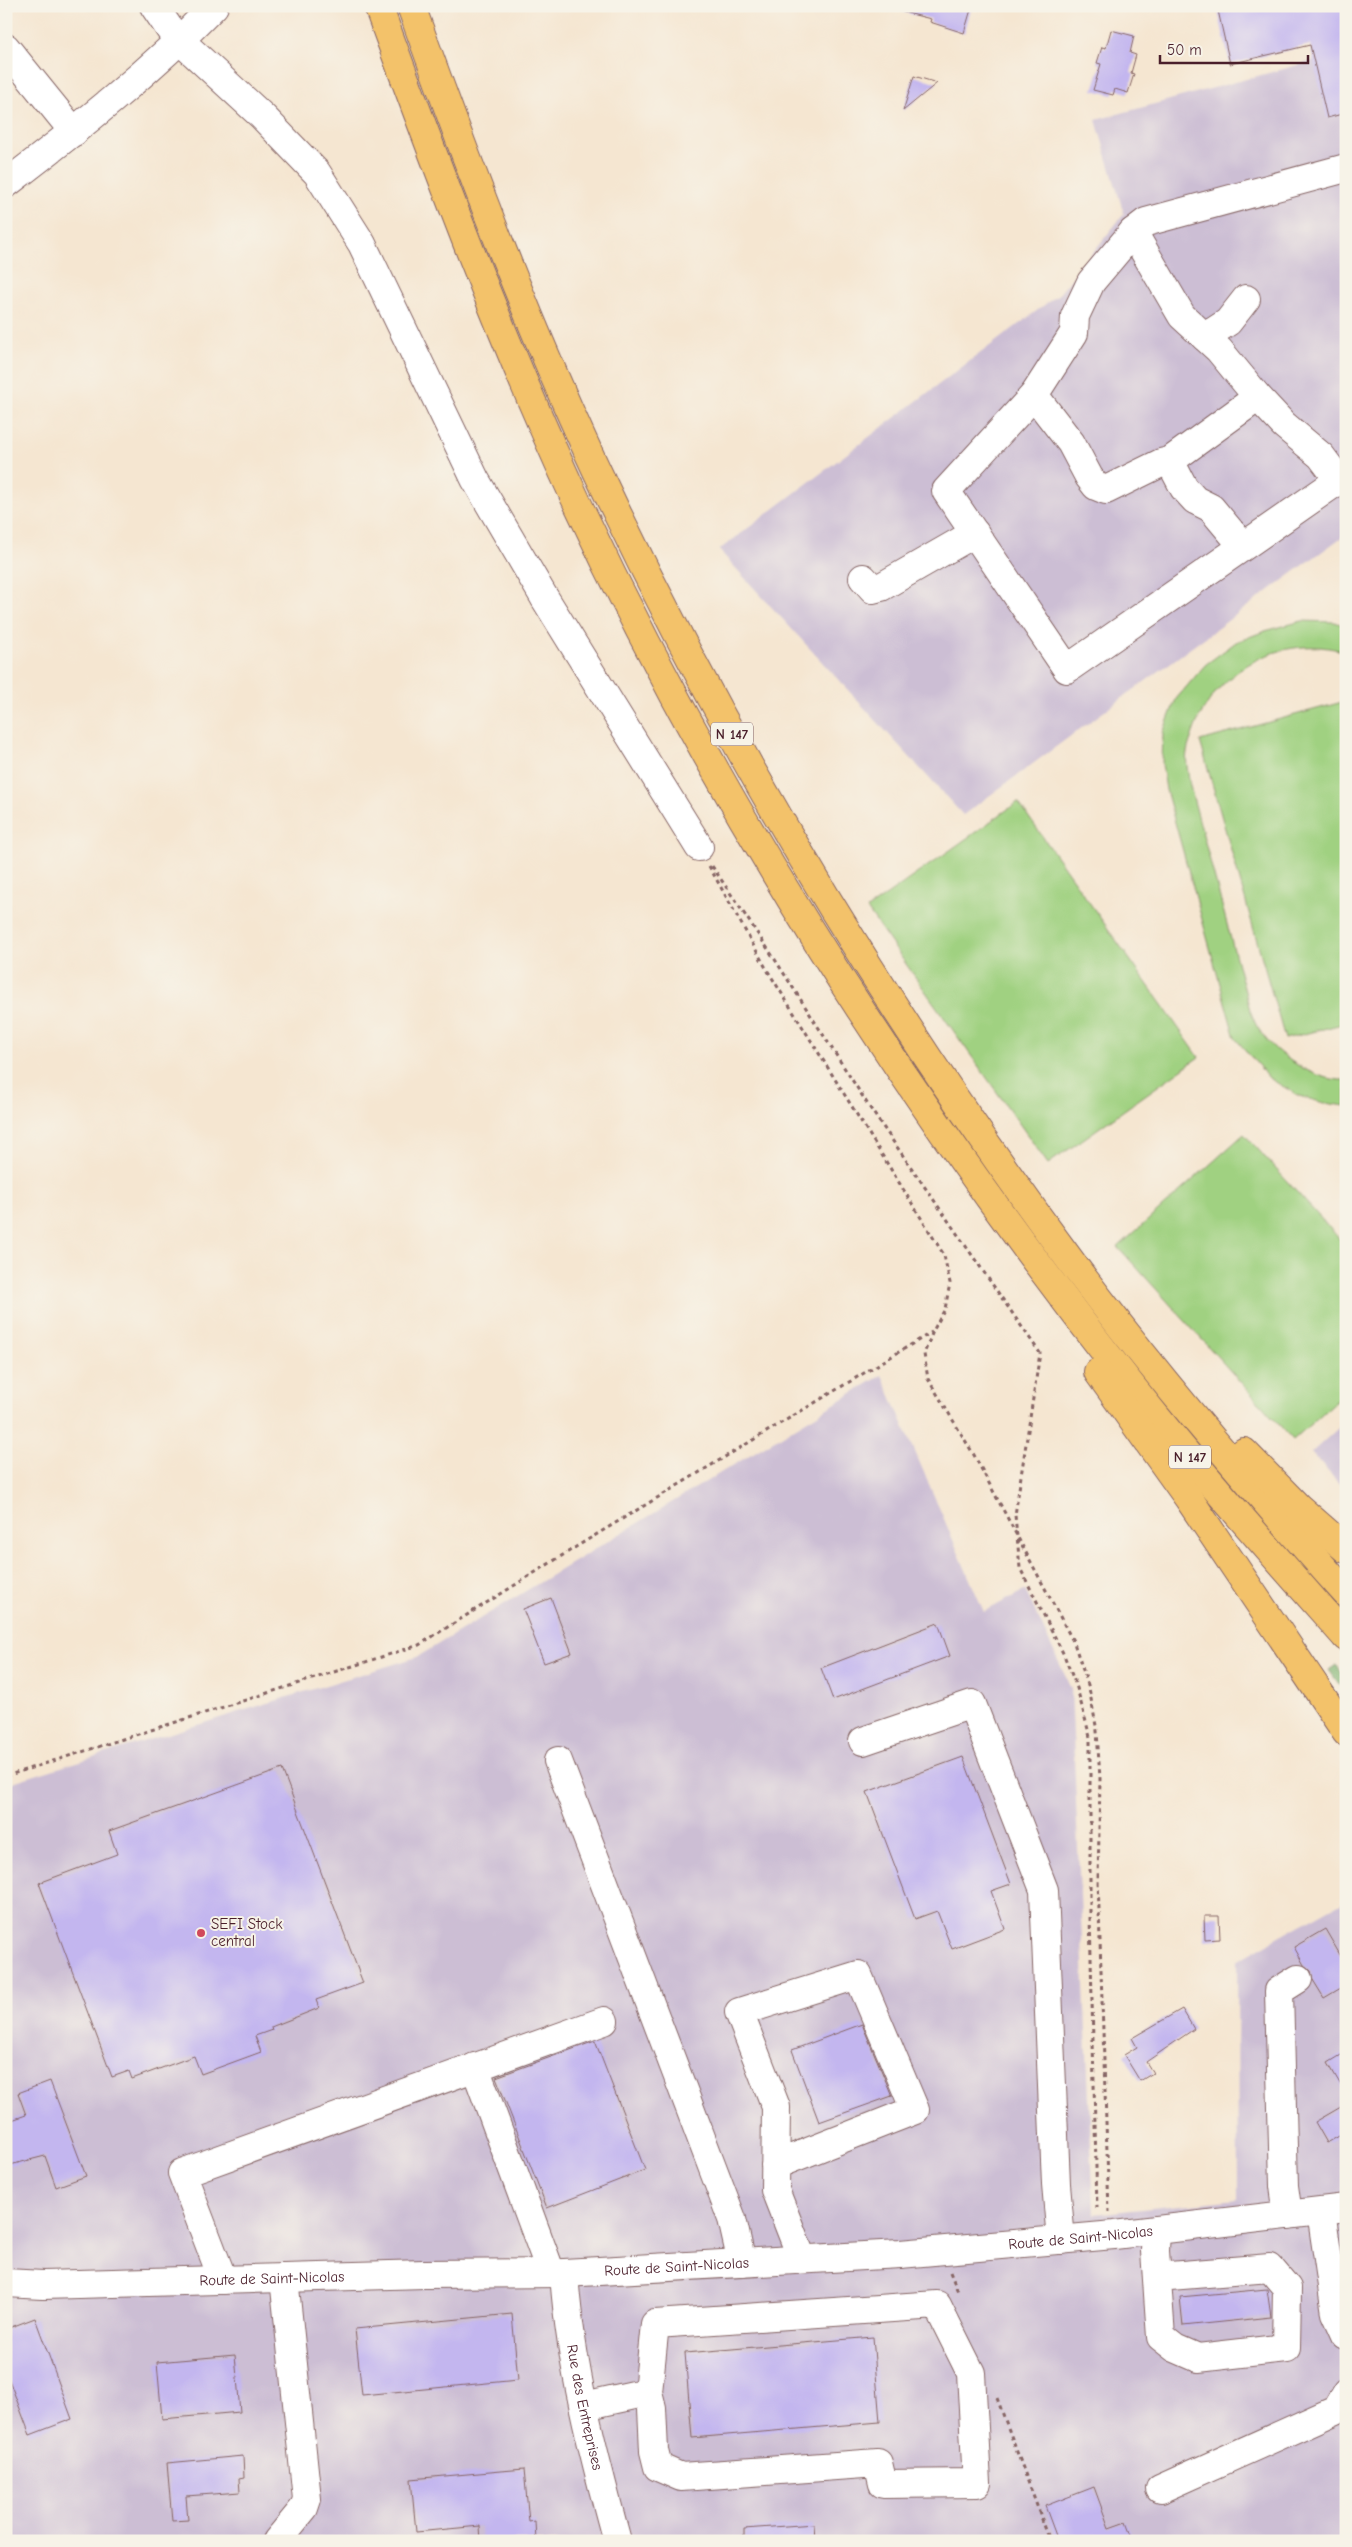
<svg xmlns="http://www.w3.org/2000/svg" width="1352" height="2547" font-family="'Comic Neue',sans-serif">
<style>
.industrial{fill:#ccbed4}
.green{fill:#a0d181;stroke:#757856}
.forest{fill:#80b36f;stroke:#65694d}
.building{fill:#c3b6ef}
.lines{fill:none;stroke-linecap:round;stroke-linejoin:round}
.minor-casing{stroke:#866565;stroke-width:30}
.highway-casing{stroke:#866565;stroke-width:30}
.path{stroke:#866565;stroke-width:3;stroke-dasharray:4 4;stroke-linecap:butt}
.minor{stroke:#fff;stroke-width:28}
.highway{stroke:#f3c26a;stroke-width:28}
.poi-dot{fill:#d1495b;stroke:#f7f3e8;stroke-width:2}
.labels{text-anchor:middle;stroke-width:4;stroke-linejoin:round;paint-order:stroke}
.shield{fill:#f7f3e8;stroke:#7e5f64;stroke-width:1}
.shield-label{font-size:14px;font-weight:bold;fill:#4a1f2b}
.poi-label{font-size:15px;fill:#4a1f2b;stroke:#f7f3e8;text-anchor:start}
.street-label{font-size:15px;fill:#4a1f2b;stroke:#f7f3e8}
</style>
<rect width="100%" height="100%" fill="#f7f3e8"/>
<filter id="ink" filterUnits="userSpaceOnUse"><feTurbulence type="fractalNoise" baseFrequency=".02" numOctaves="2"/><feDisplacementMap in="SourceGraphic" scale="10" xChannelSelector="R" yChannelSelector="G"/><feConvolveMatrix kernelMatrix="1 2 1 2 8 2 1 2 1" color-interpolation-filters="sRGB"/></filter>
<filter id="wash" filterUnits="userSpaceOnUse"><feTurbulence type="fractalNoise" baseFrequency=".0096" numOctaves="4" result="noise"/><feDisplacementMap in="SourceGraphic" scale="20" xChannelSelector="R" yChannelSelector="G"/><feGaussianBlur stdDeviation="1.12" result="paint"/><feColorMatrix in="noise" values="0 0 0 0 0 0 0 0 0 0 0 0 0 0 0 0 0 1.4 0 .05"/><feComposite in="paint" operator="in"/></filter>
<g filter="url(#wash)">
<rect width="100%" height="100%" fill="#f5e6d1"/>
<g class="industrial">
<path d="M 1346,52 L 1346,534 L 963,815 L 719,550 L 1059,294 L 1124,214 L 1096,120 Z"/>
<path d="M 882,1375 L 984,1612 L 1025,1590 L 1071,1688 L 1094,2214 L 1238,2199 L 1237,1961 L 1346,1900 L 1346,2541 L 6,2541 L 6,1784 L 417,1657 Z"/>
<path d="M 1346,1421 L 1346,1491 L 1311,1453 Z"/>
</g>
<g class="green">
<path d="M 1302,621 L 1335,622 L 1346,626 L 1346,652 C 1281,632 1214,671 1193,733 C 1191,739 1188,746 1187,752 C 1185,762 1189,776 1190,786 L 1250,1010 C 1253,1017 1255,1025 1260,1031 C 1275,1055 1317,1082 1346,1080 L 1346,1106 L 1324,1103 L 1299,1096 L 1269,1078 L 1235,1038 L 1166,790 L 1162,764 L 1163,733 L 1176,699 L 1205,665 L 1236,642 L 1265,631 Z"/>
<path d="M 1346,701 L 1346,1023 L 1285,1039 L 1200,741 Z"/>
<path d="M 1018,802 L 1199,1057 L 1048,1164 L 867,909 Z"/>
<path d="M 1244,1134 L 1346,1246 L 1346,1392 L 1293,1440 L 1118,1247 Z"/>
</g>
<path class="forest" d="M 1336,1665 L 1346,1676 L 1346,1694 L 1329,1670 Z"/>
<g id="blocks">
<g class="building">
<path d="M 903,6 L 972,6 L 964,33 L 930,22 L 931,19 L 903,12 Z"/>
<path d="M 1217,6 L 1346,6 L 1346,113 L 1327,118 L 1310,45 L 1230,64 Z"/>
<path d="M 1111,30 L 1134,36 L 1130,53 L 1136,55 L 1131,73 L 1134,74 L 1128,93 L 1115,89 L 1113,95 L 1093,90 L 1101,64 L 1097,63 L 1102,47 L 1106,48 Z"/>
<path d="M 914,76 L 937,83 L 903,111 Z"/>
<path d="M 551,1598 L 572,1653 L 544,1663 L 523,1609 Z"/>
<path d="M 938,1623 L 950,1656 L 833,1700 L 821,1668 Z"/>
<path d="M 963,1757 L 1011,1884 L 991,1891 L 1005,1929 L 952,1949 L 937,1911 L 915,1919 L 867,1792 Z"/>
<path d="M 282,1769 L 363,1983 L 316,2000 L 319,2008 L 271,2027 L 272,2030 L 255,2036 L 261,2052 L 201,2074 L 194,2056 L 132,2079 L 129,2071 L 112,2077 L 39,1883 L 117,1854 L 109,1831 Z"/>
<path d="M 1204,1916 L 1219,1916 L 1220,1939 L 1205,1940 Z"/>
<path d="M 1325,1929 L 1346,1965 L 1346,1985 L 1324,1998 L 1313,1980 L 1311,1971 L 1304,1965 L 1294,1947 Z"/>
<path d="M 1182,2009 L 1194,2029 L 1146,2062 L 1153,2073 L 1140,2081 L 1124,2055 L 1137,2047 L 1132,2038 Z"/>
<path d="M 862,2024 L 892,2096 L 819,2122 L 792,2050 Z"/>
<path d="M 595,2041 L 645,2170 L 547,2208 L 496,2077 Z"/>
<path d="M 1346,2052 L 1346,2094 L 1328,2063 Z"/>
<path d="M 50,2081 L 86,2176 L 56,2187 L 45,2156 L 6,2166 L 6,2122 L 26,2115 L 18,2093 Z"/>
<path d="M 1346,2104 L 1346,2132 L 1327,2143 L 1315,2122 Z"/>
<path d="M 1267,2289 L 1271,2317 L 1183,2326 L 1180,2297 Z"/>
<path d="M 512,2314 L 518,2380 L 362,2395 L 355,2329 Z"/>
<path d="M 35,2318 L 72,2419 L 30,2435 L 6,2372 L 6,2329 Z"/>
<path d="M 873,2337 L 880,2422 L 692,2438 L 685,2353 Z"/>
<path d="M 235,2355 L 240,2412 L 162,2419 L 157,2362 Z"/>
<path d="M 243,2456 L 244,2478 L 239,2479 L 240,2492 L 186,2496 L 188,2520 L 172,2521 L 167,2463 Z"/>
<path d="M 524,2469 L 529,2522 L 535,2521 L 536,2541 L 481,2541 L 480,2526 L 416,2532 L 411,2479 Z"/>
<path d="M 1094,2487 L 1109,2528 L 1126,2522 L 1133,2541 L 1058,2541 L 1045,2506 Z"/>
<path d="M 814,2524 L 815,2541 L 744,2541 L 744,2529 Z"/>
</g>
</g>
</g>
<g filter="url(#ink)">
<use href="#blocks" fill-opacity="0" stroke="#866565" stroke-width="1"/>
<g class="lines">
<defs>
<g id="minor">
<path d="M 154,6 L 173,34 L 263,117 L 317,173 L 362,244 L 475,479 L 544,597 L 699,847"/>
<path d="M 6,48 L 74,132"/>
<path d="M 1346,168 L 1146,222 L 1133,232 L 1091,282 L 1075,316 L 1074,333 L 1034,395 L 946,491 L 1067,669 L 1339,480 L 1346,482"/>
<path d="M 6,184 C 79,128 150,72 214,6"/>
<path d="M 1205,337 L 1228,322 L 1246,299"/>
<path d="M 1034,395 L 1071,443 L 1089,477 L 1096,486 L 1106,490 L 1161,463 L 1170,461 L 1247,405 L 1256,395 L 1219,350 L 1182,316 L 1133,232"/>
<path d="M 1256,395 L 1284,425 L 1321,456 L 1339,480"/>
<path d="M 1170,461 L 1184,488 L 1195,500 L 1211,508 L 1242,545"/>
<path d="M 863,578 L 873,589 L 881,587 L 975,533"/>
<path d="M 863,1741 L 972,1704 L 1044,1890 L 1056,2184 L 1061,2240"/>
<path d="M 558,1761 L 732,2219 L 742,2263"/>
<path d="M 475,2067 L 551,2273"/>
<path d="M 775,2165 L 915,2110 L 858,1975 L 739,2012 L 776,2107 L 775,2190 L 802,2259"/>
<path d="M 1321,2212 L 1336,2313 L 1346,2335"/>
<path d="M 1288,2215 L 1284,2186 L 1279,1991 L 1298,1979"/>
<path d="M 1156,2230 L 1155,2251 L 1161,2337 L 1175,2348 L 1198,2358 L 1286,2348 L 1287,2288 L 1270,2268 L 1157,2277"/>
<path id="s1" d="M 564,2273 C 570,2364 593,2453 617,2541"/>
<path d="M 223,2280 L 182,2173 L 604,2021"/>
<path id="s2" d="M 6,2283 L 43,2285 L 425,2274 L 564,2273 L 900,2254 L 1114,2235 L 1346,2208"/>
<path d="M 937,2305 L 971,2373 L 977,2483 L 883,2484 L 878,2463 L 681,2477 L 658,2467 L 654,2451 L 652,2408 L 648,2392 L 655,2324 Z"/>
<path d="M 584,2406 L 648,2392"/>
<path d="M 1160,2489 L 1336,2410 L 1346,2393"/>
<path d="M 277,2541 L 304,2508 L 307,2499 L 284,2278"/>
</g>
<g id="highway">
<path d="M 378,6 C 439,172 500,336 574,496 C 720,809 909,1103 1122,1374 C 1193,1465 1270,1551 1346,1637"/>
<path d="M 411,6 C 470,170 531,333 606,490 C 737,765 896,1027 1078,1271 C 1162,1383 1253,1489 1346,1593"/>
<path d="M 1098,1372 L 1189,1499 L 1346,1732"/>
<path d="M 1244,1452 L 1298,1507 L 1346,1549"/>
</g>
</defs>
<use href="#minor" class="minor-casing"/>
<use href="#highway" class="highway-casing"/>
<g class="path">
<path d="M 709,866 L 766,968 L 944,1255 L 950,1283 L 945,1309 L 933,1331 L 924,1354 L 928,1379 L 974,1455 L 1074,1643 L 1089,1688 L 1097,1731 L 1100,1779 L 1098,1880 L 1109,2212"/>
<path d="M 712,866 L 774,958 L 872,1111 L 1040,1353 L 1015,1515 L 1020,1568 L 1064,1655 L 1077,1688 L 1090,1737 L 1090,1916 L 1097,2208"/>
<path d="M 6,1776 L 419,1645 L 579,1545 L 932,1332"/>
<path d="M 950,2272 L 959,2294"/>
<path d="M 997,2398 L 1050,2541"/>
<path d="M 6,2529 L 11,2541"/>
</g>
<use href="#minor" class="minor"/>
<use href="#highway" class="highway"/>
</g>
</g>
<circle class="poi-dot" cx="201" cy="1933" r="5"/>
<g class="labels">
<g class="shield">
<rect x="711" y="722.5" width="42" height="23" rx="4"/>
<rect x="1169" y="1445.5" width="42" height="23" rx="4"/>
</g>
<g class="shield-label">
<text x="732" y="739">N 147</text>
<text x="1190" y="1462">N 147</text>
</g>
<g class="poi-label">
<text x="211" y="1929">SEFI Stock<tspan x="211" dy="17">central</tspan></text>
</g>
<g class="street-label">
<text dy="5" stroke="none"><textPath href="#s2" startOffset="1076">Route de Saint-Nicolas</textPath></text>
<text dy="5" stroke="none"><textPath href="#s2" startOffset="671">Route de Saint-Nicolas</textPath></text>
<text dy="5" stroke="none"><textPath href="#s2" startOffset="266">Route de Saint-Nicolas</textPath></text>
<text dy="5" stroke="none"><textPath href="#s1" startOffset="136">Rue des Entreprises</textPath></text>
</g>
</g>
<rect width="1352" height="2547" fill="none" stroke="#f7f3e8" stroke-width="25"/>
<path d="M1160 55v8h148v-8" fill="none" stroke="#4a1f2b" stroke-width="2.5"/>
<text x="1167" y="55" font-size="15" fill="#4a1f2b" stroke="#f7f3e8" stroke-width="4" paint-order="stroke">50 m</text>
</svg>
